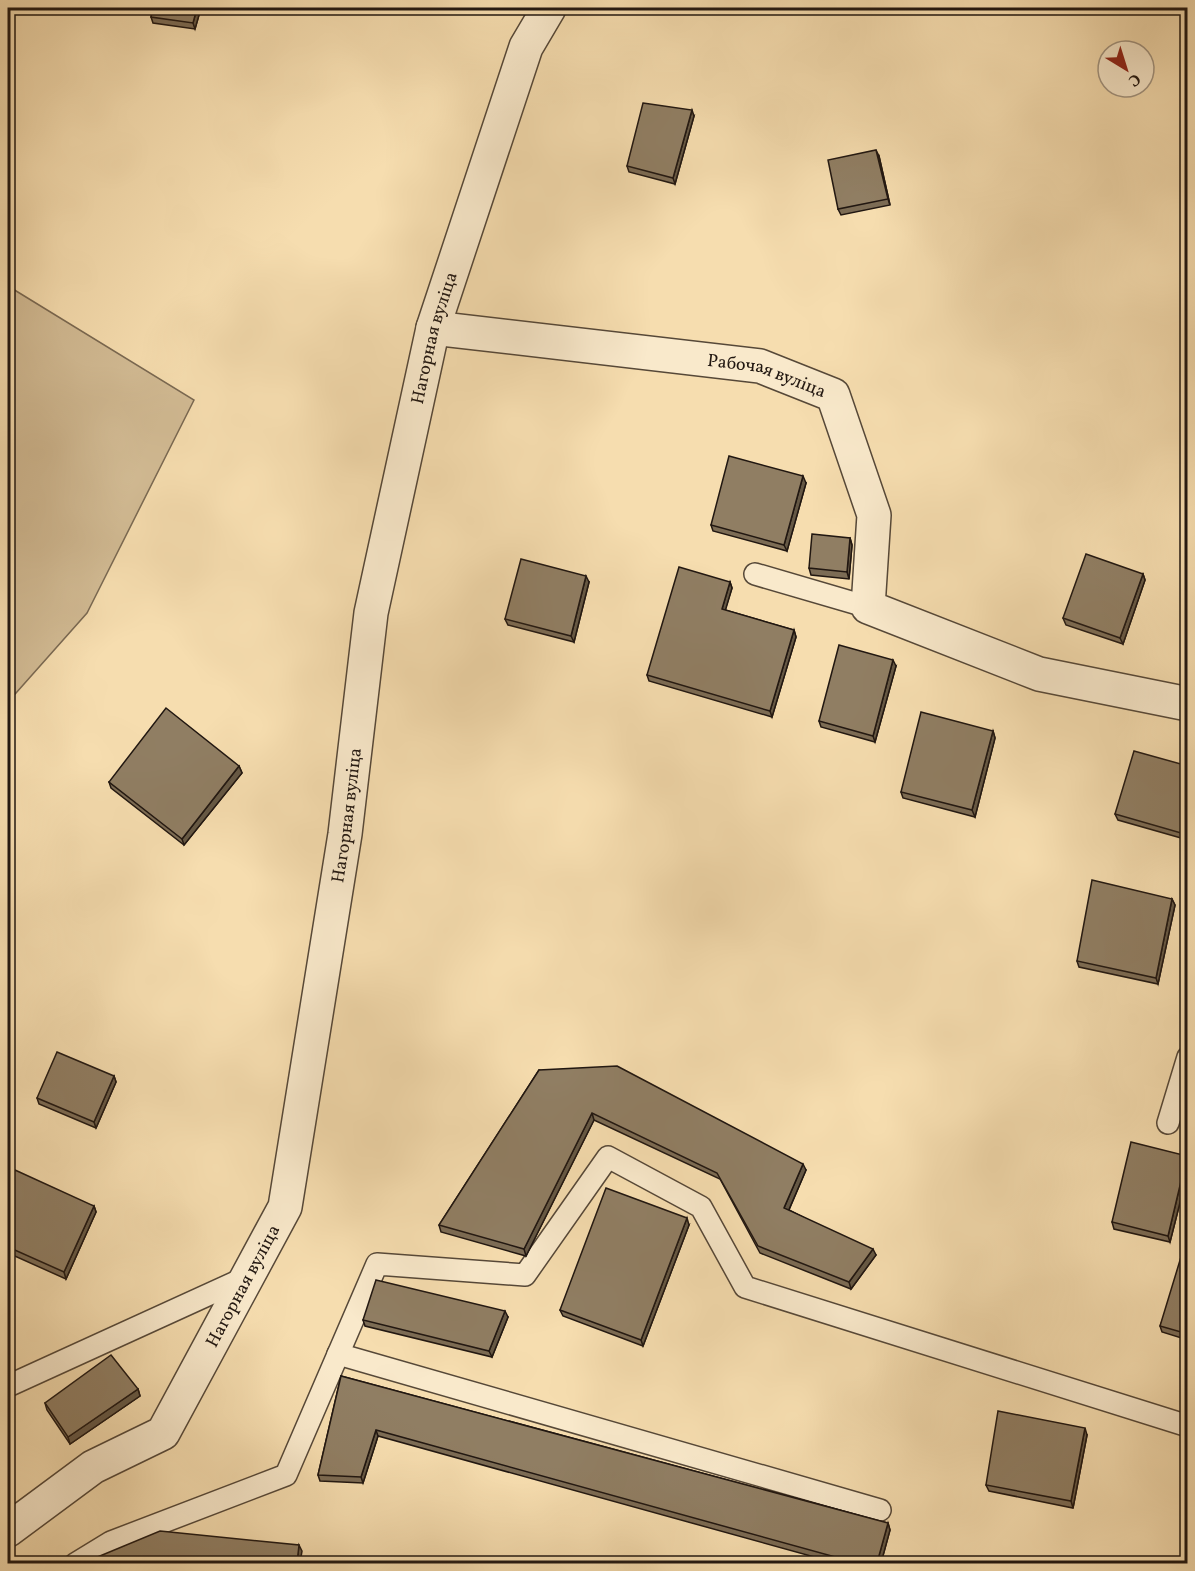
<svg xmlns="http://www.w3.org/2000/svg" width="1195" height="1571" font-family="Vollkorn,serif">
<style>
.green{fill:#d2bb94;stroke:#7a6952;stroke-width:1.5}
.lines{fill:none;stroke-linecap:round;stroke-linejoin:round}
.service-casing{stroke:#564838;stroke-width:24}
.minor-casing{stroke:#564838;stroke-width:36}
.service{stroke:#f9e9cb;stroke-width:21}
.minor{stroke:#f9e9cb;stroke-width:33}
.wall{fill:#7c6c55;stroke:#211711;stroke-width:1.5}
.shaded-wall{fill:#655845;stroke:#211711;stroke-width:1.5}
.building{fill:#907e63;stroke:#211711;stroke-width:1.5}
.labels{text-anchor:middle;stroke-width:4.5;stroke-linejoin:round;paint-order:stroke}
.street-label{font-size:18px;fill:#211711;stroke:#f9e9cb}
</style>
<rect width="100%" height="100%" fill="#f6ddaf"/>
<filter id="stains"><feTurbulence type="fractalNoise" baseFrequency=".00333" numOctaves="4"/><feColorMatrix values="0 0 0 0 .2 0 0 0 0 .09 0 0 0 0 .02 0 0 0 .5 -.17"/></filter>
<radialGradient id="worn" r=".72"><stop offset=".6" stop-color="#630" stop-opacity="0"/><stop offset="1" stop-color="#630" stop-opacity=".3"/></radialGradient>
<path class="green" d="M 8,286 L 194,400 L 87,613 L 8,702 Z"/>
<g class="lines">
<defs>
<g id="service">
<path d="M 755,574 L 868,607"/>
<path d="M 1168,1123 L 1188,1057"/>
<path d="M 338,1354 L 880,1510"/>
<path d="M 8,1386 L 247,1277"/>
<path d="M 75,1564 L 111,1542 L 286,1475 L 377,1264 L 525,1275 L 608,1157 L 701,1207 L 745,1287 L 1188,1426"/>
</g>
<g id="minor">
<path id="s1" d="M 433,328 L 760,366 L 833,395 L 874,515 L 868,607 L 1039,674 L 1188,704"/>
<path id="s2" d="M 8,1530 L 93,1467 L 163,1433 L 285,1207 L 345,834 L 371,613 L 433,328 L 526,47 L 549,8"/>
</g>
</defs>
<use href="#service" class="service-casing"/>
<use href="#minor" class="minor-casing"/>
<use href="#service" class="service"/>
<use href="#minor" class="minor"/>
</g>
<g class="wall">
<path d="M 153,8 L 201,8 L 195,29 L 153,23 L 151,17 Z"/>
<path d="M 694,116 L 675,184 L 629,172 L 627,166 Z"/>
<path d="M 879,156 L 890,205 L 841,215 L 838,209 Z"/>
<path d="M 806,483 L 787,551 L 713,531 L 711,525 Z"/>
<path d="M 850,538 L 852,545 L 849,579 L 811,575 L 809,568 Z"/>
<path d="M 1143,574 L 1145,580 L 1123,644 L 1066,625 L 1063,618 Z"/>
<path d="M 589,582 L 574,642 L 508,625 L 505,619 Z"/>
<path d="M 730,582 L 732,588 L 725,610 L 794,630 L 796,637 L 772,717 L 649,681 L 647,675 Z"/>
<path d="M 896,666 L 875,742 L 821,727 L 819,721 Z"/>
<path d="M 993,731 L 995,738 L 975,817 L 903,798 L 901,792 Z"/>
<path d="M 239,766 L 242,773 L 184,845 L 111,788 L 109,782 Z"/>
<path d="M 1188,766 L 1188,840 L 1118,820 L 1115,814 Z"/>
<path d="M 1172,899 L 1175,905 L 1158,984 L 1079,967 L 1077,961 Z"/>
<path d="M 539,1070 L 806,1170 L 789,1210 L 876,1255 L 851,1289 L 760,1253 L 720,1179 L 594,1120 L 526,1256 L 441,1232 L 439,1225 Z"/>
<path d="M 114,1076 L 116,1082 L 96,1128 L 39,1104 L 37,1098 Z"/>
<path d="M 1187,1156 L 1188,1171 L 1170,1242 L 1114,1229 L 1112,1222 Z"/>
<path d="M 8,1188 L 94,1206 L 96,1212 L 66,1279 L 8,1253 Z"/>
<path d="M 689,1225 L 643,1346 L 563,1316 L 560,1310 Z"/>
<path d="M 1188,1259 L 1188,1340 L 1162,1332 L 1160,1326 Z"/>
<path d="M 508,1317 L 492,1357 L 365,1326 L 363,1320 Z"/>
<path d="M 341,1376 L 888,1523 L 890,1530 L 881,1563 L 836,1563 L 378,1436 L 363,1483 L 320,1481 L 318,1475 Z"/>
<path d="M 138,1389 L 140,1396 L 70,1444 L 47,1410 L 45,1403 Z"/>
<path d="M 1087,1435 L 1073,1508 L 989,1491 L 986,1485 Z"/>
</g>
<g class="shaded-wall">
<path d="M 197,8 L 201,8 L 195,29 L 193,23 Z"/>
<path d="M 692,110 L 694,116 L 675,184 L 673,178 Z"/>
<path d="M 876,150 L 879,156 L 890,205 L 888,199 Z"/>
<path d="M 803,476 L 806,483 L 787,551 L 784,545 Z"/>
<path d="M 850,538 L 852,545 L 849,579 L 847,572 Z"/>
<path d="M 1143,574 L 1145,580 L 1123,644 L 1120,638 Z"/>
<path d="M 586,576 L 589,582 L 574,642 L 571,636 Z"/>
<path d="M 730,582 L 732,588 L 724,615 L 722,609 Z"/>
<path d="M 794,630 L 796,637 L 772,717 L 770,711 Z"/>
<path d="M 893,660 L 896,666 L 875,742 L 873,736 Z"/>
<path d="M 993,731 L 995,738 L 975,817 L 972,810 Z"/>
<path d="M 239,766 L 242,773 L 184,845 L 182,839 Z"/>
<path d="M 1172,899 L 1175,905 L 1158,984 L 1156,978 Z"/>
<path d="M 114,1076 L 116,1082 L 96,1128 L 94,1122 Z"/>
<path d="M 592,1113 L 594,1120 L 526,1256 L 524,1249 Z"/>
<path d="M 1187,1156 L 1188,1171 L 1170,1242 L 1168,1236 Z"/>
<path d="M 803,1164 L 806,1170 L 787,1214 L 784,1208 Z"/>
<path d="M 94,1206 L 96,1212 L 66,1279 L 64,1272 Z"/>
<path d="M 687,1218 L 689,1225 L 643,1346 L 641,1340 Z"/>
<path d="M 873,1249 L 876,1255 L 851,1289 L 849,1282 Z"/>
<path d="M 505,1311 L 508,1317 L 492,1357 L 489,1351 Z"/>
<path d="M 138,1389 L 140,1396 L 70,1444 L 68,1437 Z"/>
<path d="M 1085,1428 L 1087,1435 L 1073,1508 L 1071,1501 Z"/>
<path d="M 376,1430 L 378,1436 L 363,1483 L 361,1477 Z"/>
<path d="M 888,1523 L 890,1530 L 881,1563 L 877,1563 Z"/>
<path d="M 299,1545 L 302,1551 L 300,1563 L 297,1563 Z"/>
</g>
<g class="building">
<path d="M 153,8 L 197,8 L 193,23 L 151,17 Z"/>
<path d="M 643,103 L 692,110 L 673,178 L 627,166 Z"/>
<path d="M 876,150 L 888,199 L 838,209 L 828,160 Z"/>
<path d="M 729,456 L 803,476 L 784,545 L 711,525 Z"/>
<path d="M 812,534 L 850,538 L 847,572 L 809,568 Z"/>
<path d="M 1086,554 L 1143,574 L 1120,638 L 1063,618 Z"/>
<path d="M 521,559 L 586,576 L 571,636 L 505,619 Z"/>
<path d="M 679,567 L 730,582 L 722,609 L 794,630 L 770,711 L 647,675 Z"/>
<path d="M 839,645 L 893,660 L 873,736 L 819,721 Z"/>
<path d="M 166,708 L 239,766 L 182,839 L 109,782 Z"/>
<path d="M 921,712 L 993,731 L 972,810 L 901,792 Z"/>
<path d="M 1134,751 L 1188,766 L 1188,835 L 1115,814 Z"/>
<path d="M 1092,880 L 1172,899 L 1156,978 L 1077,961 Z"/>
<path d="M 57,1052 L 114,1076 L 94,1122 L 37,1098 Z"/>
<path d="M 617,1066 L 803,1164 L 784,1208 L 873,1249 L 849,1282 L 758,1246 L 717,1173 L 592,1113 L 524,1249 L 439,1225 L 539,1070 Z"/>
<path d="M 1131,1142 L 1187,1156 L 1168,1236 L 1112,1222 Z"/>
<path d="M 15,1170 L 94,1206 L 64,1272 L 8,1247 L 8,1188 Z"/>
<path d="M 606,1188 L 687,1218 L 641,1340 L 560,1310 Z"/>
<path d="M 1181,1257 L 1188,1259 L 1188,1334 L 1160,1326 Z"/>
<path d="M 376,1280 L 505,1311 L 489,1351 L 363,1320 Z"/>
<path d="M 111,1355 L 138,1389 L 68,1437 L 45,1403 Z"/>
<path d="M 341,1376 L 888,1523 L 877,1563 L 857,1563 L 376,1430 L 361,1477 L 318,1475 Z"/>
<path d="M 998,1411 L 1085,1428 L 1071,1501 L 986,1485 Z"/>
<path d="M 160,1531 L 299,1545 L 297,1563 L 83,1563 Z"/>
</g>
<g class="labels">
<g class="street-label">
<text dy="6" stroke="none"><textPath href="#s2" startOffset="1323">Нагорная вуліца</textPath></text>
<text dy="6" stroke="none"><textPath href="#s1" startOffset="338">Рабочая вуліца</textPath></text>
<text dy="6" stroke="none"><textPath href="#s2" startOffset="837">Нагорная вуліца</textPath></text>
<text dy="6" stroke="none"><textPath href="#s2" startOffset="351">Нагорная вуліца</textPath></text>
</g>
</g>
<rect width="1195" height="1571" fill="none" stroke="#f6ddaf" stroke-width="30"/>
<rect x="9" y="9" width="1177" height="1553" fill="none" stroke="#211711" stroke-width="3"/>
<rect x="15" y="15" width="1165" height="1541" fill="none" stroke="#211711" stroke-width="1.5"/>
<g transform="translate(1126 69) rotate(142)"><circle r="28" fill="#f9e9cb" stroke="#a39581" stroke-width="1.5"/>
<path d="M0-4.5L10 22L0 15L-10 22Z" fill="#8f2418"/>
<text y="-9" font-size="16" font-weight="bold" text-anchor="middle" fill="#211711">С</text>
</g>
<rect width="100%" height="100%" filter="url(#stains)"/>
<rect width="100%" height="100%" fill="url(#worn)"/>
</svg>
